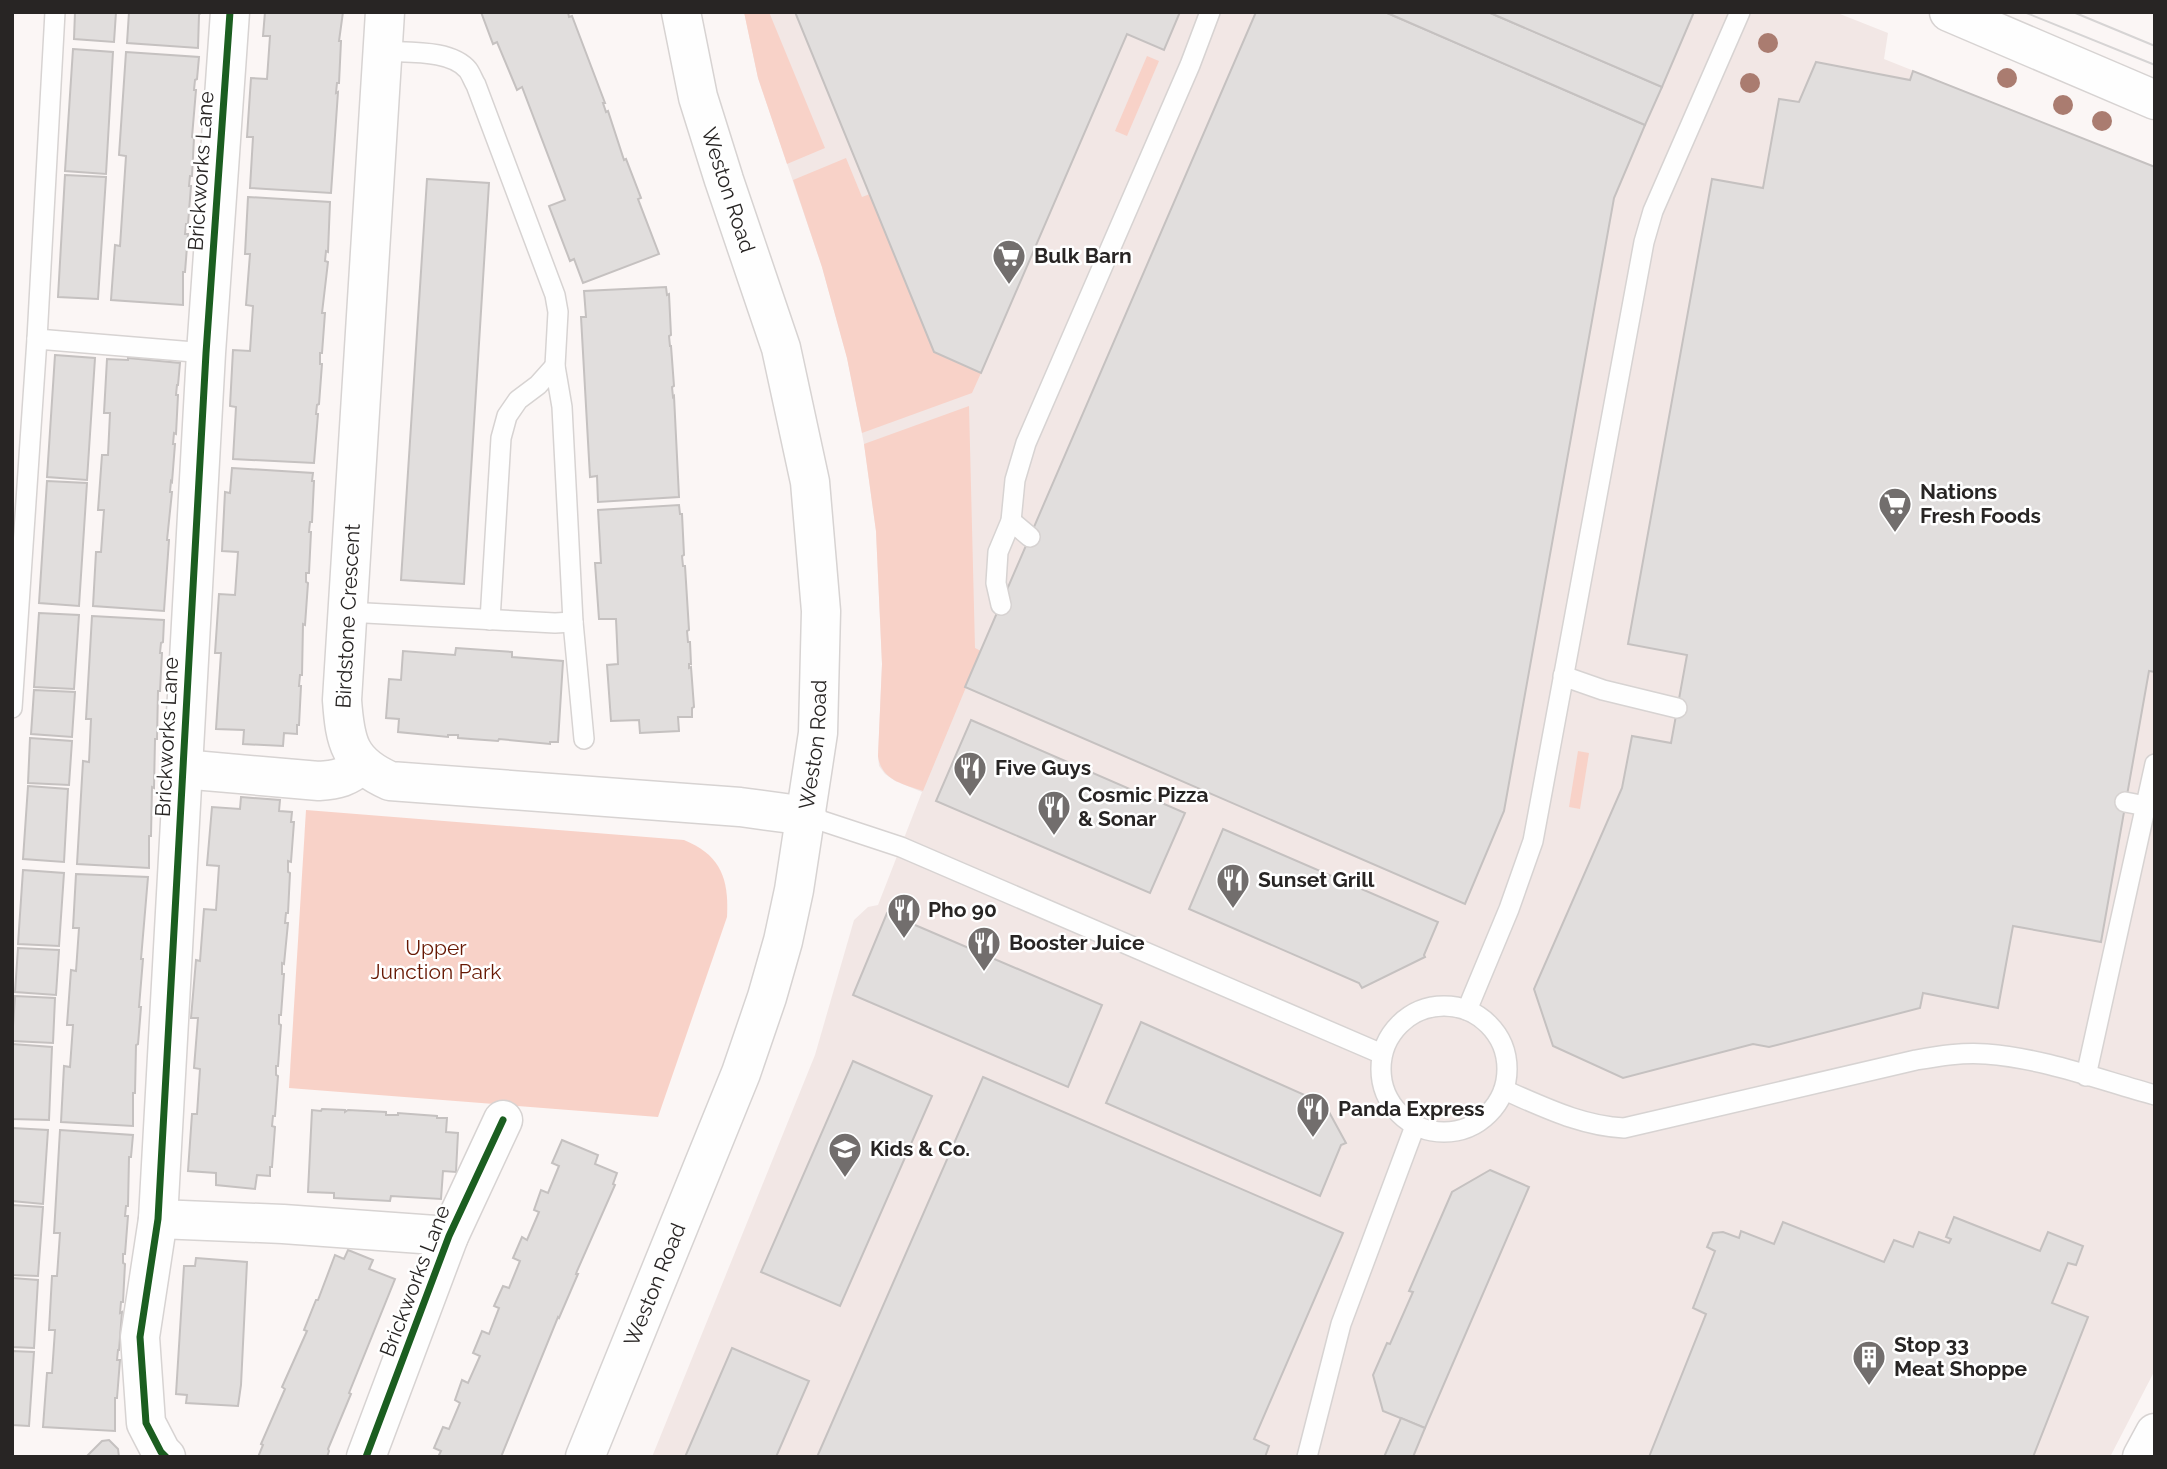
<svg xmlns="http://www.w3.org/2000/svg" width="2167" height="1469" font-family="Raleway,sans-serif">
<style>
.built{fill:#f2e7e5}
.green{fill:#f8d2c8}
.building{fill:#e1dedd;stroke:#c5c1c0;stroke-width:2}
.lines{fill:none;stroke-linecap:round;stroke-linejoin:round}
.lane-casing{stroke:#d7d3d2;stroke-width:22}
.street-casing{stroke:#d7d3d2;stroke-width:41}
.secondary-casing{stroke:#d7d3d2;stroke-width:41}
.lane{stroke:#fefefe;stroke-width:19}
.street{stroke:#fefefe;stroke-width:38}
.secondary{stroke:#fefefe;stroke-width:38}
.tram{stroke:#d6d4d4;stroke-width:2}
.cycleway-casing{stroke:#fff;stroke-width:11}
.cycleway{stroke:#1b5e20;stroke-width:7}
.tree{fill:#aa7c70}
.labels{text-anchor:middle;stroke-width:5;stroke-linejoin:round;paint-order:stroke}
.street-label{font-size:21px;fill:#282524;stroke:#fff}
.poi-label{font-size:21px;font-weight:bold;fill:#282524;stroke:#fff;text-anchor:start}
.park-label{font-size:21px;fill:#671803;stroke:#fff}
</style>
<rect width="100%" height="100%" fill="#fbf6f5"/>
<path class="built" d="M 744,12 L 1835,12 L 1888,33 L 1884,59 L 2155,167 L 2155,1370 L 2110,1457 L 652,1457 L 815,1055 L 854,920 L 868,907 L 878,905 L 922,792 L 895,781 L 885,774 L 879,766 L 878,756 L 882,664 L 876,531 L 864,444 L 847,358 L 822,267 L 758,78 Z"/>
<g class="green">
<path d="M 744,12 L 769,12 L 825,148 L 787,164 L 758,78 Z"/>
<path d="M 1147,56 L 1159,61 L 1127,136 L 1115,131 Z"/>
<path d="M 846,158 L 862,197 L 870,194 L 981,373 L 972,393 L 862,433 L 847,358 L 822,267 L 793,180 Z"/>
<path d="M 969,406 L 975,648 L 981,651 L 923,791 C 903,784 881,780 878,756 L 882,664 L 876,531 L 864,444 Z"/>
<path d="M 1578,751 L 1589,753 L 1580,809 L 1569,807 Z"/>
<path d="M 306,810 L 684,840 C 721,855 729,879 727,917 L 658,1117 L 289,1088 Z"/>
</g>
<g class="building">
<path d="M 75,12 L 116,12 L 114,42 L 74,39 Z"/>
<path d="M 129,12 L 201,12 L 199,15 L 198,48 L 127,43 Z"/>
<path d="M 265,12 L 343,12 L 339,41 L 341,41 L 339,83 L 337,83 L 336,93 L 338,92 L 331,193 L 250,188 L 253,137 L 247,137 L 251,78 L 267,79 L 270,36 L 263,36 Z"/>
<path d="M 481,12 L 568,12 L 569,17 L 572,16 L 605,103 L 603,103 L 606,112 L 608,111 L 624,160 L 626,159 L 641,198 L 638,199 L 659,254 L 583,283 L 574,259 L 570,261 L 549,206 L 565,200 L 522,87 L 517,90 L 497,42 L 493,44 Z"/>
<path d="M 795,12 L 1180,12 L 1164,50 L 1127,34 L 981,373 L 934,352 Z"/>
<path d="M 1256,12 L 1385,12 L 1645,125 L 1614,198 L 1504,811 L 1465,904 L 965,687 Z"/>
<path d="M 1385,12 L 1488,12 L 1662,87 L 1645,125 Z"/>
<path d="M 1488,12 L 1694,12 L 1662,87 Z"/>
<path d="M 73,49 L 113,52 L 106,174 L 65,171 Z"/>
<path d="M 126,52 L 199,57 L 197,79 L 195,80 L 194,90 L 196,90 L 192,137 L 194,138 L 192,176 L 190,176 L 189,186 L 191,186 L 188,224 L 186,224 L 185,234 L 188,234 L 185,272 L 183,272 L 183,305 L 111,300 L 115,245 L 120,246 L 126,156 L 119,155 Z"/>
<path d="M 1816,62 L 1910,80 L 1913,71 L 2155,167 L 2155,672 L 2149,671 L 2101,942 L 2013,926 L 1998,1008 L 1923,993 L 1920,1008 L 1769,1047 L 1753,1044 L 1623,1078 L 1553,1046 L 1534,989 L 1622,788 L 1632,736 L 1671,743 L 1687,655 L 1628,644 L 1712,179 L 1763,188 L 1779,99 L 1799,102 Z"/>
<path d="M 65,175 L 106,177 L 98,299 L 58,297 Z"/>
<path d="M 427,179 L 489,183 L 464,584 L 401,580 Z"/>
<path d="M 248,197 L 330,202 L 328,252 L 326,251 L 325,261 L 328,262 L 322,313 L 325,313 L 322,353 L 320,353 L 320,364 L 322,364 L 319,404 L 317,405 L 316,414 L 318,414 L 314,463 L 233,459 L 236,407 L 230,406 L 233,350 L 250,351 L 253,306 L 246,305 L 250,254 L 245,254 Z"/>
<path d="M 666,287 L 667,295 L 669,294 L 671,335 L 669,336 L 670,346 L 671,346 L 674,386 L 672,387 L 673,397 L 674,396 L 679,497 L 598,502 L 597,476 L 590,477 L 581,317 L 586,317 L 584,291 Z"/>
<path d="M 55,355 L 95,358 L 87,480 L 47,477 Z"/>
<path d="M 128,358 L 180,363 L 178,385 L 177,385 L 176,395 L 178,395 L 176,434 L 174,433 L 173,444 L 175,444 L 172,482 L 171,481 L 170,492 L 172,492 L 167,540 L 169,540 L 164,611 L 93,606 L 96,552 L 101,552 L 104,510 L 98,510 L 102,455 L 108,455 L 110,413 L 104,413 L 107,359 L 128,360 Z"/>
<path d="M 232,468 L 313,473 L 312,481 L 314,481 L 312,522 L 310,522 L 309,532 L 311,532 L 309,573 L 306,573 L 306,582 L 308,583 L 305,625 L 303,624 L 302,675 L 300,675 L 299,686 L 301,686 L 299,725 L 297,725 L 297,734 L 284,733 L 283,746 L 243,744 L 244,730 L 216,729 L 221,653 L 215,653 L 219,594 L 235,595 L 238,552 L 222,551 L 225,492 L 230,493 Z"/>
<path d="M 47,481 L 87,483 L 79,606 L 39,603 Z"/>
<path d="M 679,505 L 680,514 L 682,514 L 684,555 L 682,556 L 683,566 L 685,566 L 689,630 L 687,631 L 688,642 L 690,642 L 691,664 L 689,664 L 689,668 L 691,667 L 694,707 L 692,708 L 692,717 L 678,717 L 679,731 L 640,733 L 639,720 L 611,721 L 607,665 L 618,664 L 616,619 L 599,619 L 595,563 L 601,563 L 598,510 Z"/>
<path d="M 39,613 L 79,615 L 74,689 L 34,687 Z"/>
<path d="M 92,616 L 164,620 L 163,642 L 161,643 L 160,653 L 162,653 L 160,691 L 158,691 L 157,739 L 155,739 L 154,788 L 152,787 L 151,836 L 149,836 L 149,868 L 77,864 L 83,761 L 89,762 L 91,719 L 86,719 Z"/>
<path d="M 456,648 L 512,652 L 512,657 L 563,661 L 558,742 L 550,742 L 550,744 L 499,739 L 498,741 L 458,738 L 458,735 L 448,735 L 448,737 L 398,732 L 399,719 L 386,718 L 389,679 L 401,680 L 403,651 L 455,655 Z"/>
<path d="M 34,690 L 75,692 L 72,737 L 31,734 Z"/>
<path d="M 971,720 L 1185,813 L 1150,893 L 936,801 Z"/>
<path d="M 30,738 L 72,741 L 69,785 L 28,783 Z"/>
<path d="M 28,786 L 68,789 L 64,862 L 23,859 Z"/>
<path d="M 241,797 L 280,800 L 279,811 L 292,812 L 291,822 L 294,822 L 291,862 L 288,861 L 288,872 L 290,873 L 288,913 L 286,913 L 285,923 L 288,923 L 284,964 L 282,963 L 282,974 L 284,974 L 281,1015 L 279,1015 L 279,1024 L 281,1025 L 278,1066 L 276,1066 L 276,1075 L 278,1076 L 275,1116 L 273,1116 L 272,1126 L 275,1127 L 272,1167 L 270,1167 L 270,1176 L 257,1175 L 255,1189 L 216,1185 L 216,1173 L 188,1171 L 192,1114 L 197,1114 L 200,1069 L 194,1068 L 198,1018 L 191,1018 L 196,960 L 200,961 L 204,909 L 216,910 L 219,866 L 207,865 L 212,807 L 240,809 Z"/>
<path d="M 1223,829 L 1438,922 L 1424,955 L 1425,957 L 1362,988 L 1359,983 L 1189,909 Z"/>
<path d="M 23,870 L 64,873 L 59,946 L 18,944 Z"/>
<path d="M 76,874 L 148,877 L 141,959 L 143,959 L 139,1007 L 141,1007 L 138,1044 L 136,1045 L 135,1093 L 133,1093 L 133,1126 L 61,1122 L 64,1066 L 70,1067 L 73,1025 L 67,1025 L 71,970 L 76,971 L 79,928 L 73,928 Z"/>
<path d="M 887,913 L 1102,1005 L 1068,1087 L 853,995 Z"/>
<path d="M 18,948 L 59,950 L 56,995 L 15,992 Z"/>
<path d="M 15,996 L 55,998 L 53,1043 L 12,1041 Z"/>
<path d="M 1141,1022 L 1320,1102 L 1323,1101 L 1346,1143 L 1341,1145 L 1320,1196 L 1106,1103 Z"/>
<path d="M 12,1044 L 52,1047 L 49,1120 L 12,1119 Z"/>
<path d="M 853,1061 L 932,1096 L 840,1306 L 761,1272 Z"/>
<path d="M 983,1077 L 1343,1233 L 1254,1439 L 1269,1446 L 1265,1457 L 817,1457 Z"/>
<path d="M 322,1109 L 345,1110 L 345,1112 L 348,1110 L 386,1112 L 386,1115 L 398,1115 L 398,1113 L 437,1116 L 437,1118 L 447,1118 L 446,1132 L 458,1133 L 456,1172 L 443,1171 L 441,1199 L 391,1196 L 390,1201 L 334,1198 L 334,1193 L 308,1192 L 312,1110 L 321,1111 Z"/>
<path d="M 12,1128 L 48,1130 L 43,1204 L 12,1201 Z"/>
<path d="M 60,1130 L 133,1135 L 131,1157 L 129,1157 L 128,1206 L 126,1206 L 125,1216 L 128,1216 L 125,1254 L 123,1254 L 123,1263 L 125,1264 L 123,1302 L 121,1302 L 120,1313 L 122,1312 L 119,1350 L 118,1350 L 117,1360 L 120,1360 L 117,1398 L 115,1398 L 115,1431 L 43,1427 L 47,1373 L 52,1373 L 55,1330 L 49,1330 L 52,1276 L 57,1276 L 60,1233 L 54,1233 Z"/>
<path d="M 562,1140 L 598,1155 L 595,1164 L 617,1173 L 613,1184 L 615,1185 L 577,1271 L 576,1274 L 578,1274 L 559,1318 L 558,1317 L 501,1457 L 438,1457 L 441,1451 L 434,1448 L 443,1427 L 449,1429 L 460,1403 L 455,1400 L 462,1380 L 468,1383 L 480,1356 L 473,1353 L 482,1331 L 489,1334 L 499,1308 L 494,1306 L 503,1286 L 509,1288 L 520,1261 L 513,1258 L 522,1237 L 527,1240 L 539,1212 L 534,1210 L 541,1190 L 548,1193 L 559,1166 L 552,1163 Z"/>
<path d="M 1490,1170 L 1529,1187 L 1425,1428 L 1383,1411 L 1373,1375 L 1387,1343 L 1390,1344 L 1413,1292 L 1409,1291 L 1452,1192 Z"/>
<path d="M 12,1205 L 43,1207 L 38,1276 L 12,1275 Z"/>
<path d="M 1954,1217 L 2040,1251 L 2048,1232 L 2083,1246 L 2076,1265 L 2068,1263 L 2052,1303 L 2088,1317 L 2033,1457 L 1649,1457 L 1706,1314 L 1693,1308 L 1715,1251 L 1707,1247 L 1713,1233 L 1723,1232 L 1739,1238 L 1741,1231 L 1774,1244 L 1783,1222 L 1884,1262 L 1894,1240 L 1913,1247 L 1919,1232 L 1949,1243 L 1951,1239 L 1946,1237 Z"/>
<path d="M 348,1250 L 373,1260 L 369,1269 L 395,1279 L 349,1393 L 351,1394 L 328,1449 L 329,1451 L 327,1457 L 258,1457 L 263,1445 L 261,1444 L 285,1389 L 282,1387 L 307,1331 L 304,1330 L 316,1300 L 318,1300 L 335,1255 L 344,1259 Z"/>
<path d="M 196,1258 L 247,1262 L 241,1385 L 238,1406 L 186,1403 L 187,1395 L 176,1394 L 184,1266 L 195,1266 Z"/>
<path d="M 12,1278 L 38,1280 L 34,1348 L 12,1347 Z"/>
<path d="M 732,1348 L 809,1381 L 776,1457 L 685,1457 Z"/>
<path d="M 12,1351 L 34,1352 L 29,1426 L 12,1425 Z"/>
<path d="M 1401,1418 L 1425,1428 L 1413,1457 L 1384,1457 Z"/>
<path d="M 109,1440 L 118,1449 L 119,1457 L 86,1457 L 102,1441 Z"/>
</g>
<g class="lines">
<defs>
<g id="lane">
<path d="M 382,51 C 407,53 451,49 468,70 C 471,74 473,80 476,85 L 555,295 L 558,312 L 555,366 L 562,407 L 573,622 L 584,739"/>
<path d="M 37,339 L 206,353"/>
<path d="M 1011,521 L 1030,537"/>
<path d="M 1001,605 L 996,583 L 998,552 L 1011,521 L 1015,480 L 1026,443 L 1190,65 L 1210,12"/>
<path d="M 347,612 L 555,623 L 573,622"/>
<path d="M 490,620 L 501,438 L 507,416 L 518,400 L 538,385 L 555,366"/>
<path d="M 1563,676 L 1603,690 L 1677,708"/>
<path d="M 12,708 L 37,339 L 55,12"/>
<path d="M 2125,802 L 2146,806"/>
<path d="M 807,816 L 901,847 L 1382,1054"/>
<circle cx="1444" cy="1069" r="63"/>
<path d="M 1467,1010 L 1509,909 L 1533,841 L 1644,242 L 1653,211 L 1740,12"/>
<path d="M 2086,1076 L 2155,764"/>
<path d="M 1504,1090 C 1544,1107 1581,1126 1624,1128 L 1916,1060 C 1939,1056 1963,1052 1986,1054 C 2043,1058 2100,1080 2155,1095"/>
<path d="M 1307,1457 L 1341,1324 L 1415,1126"/>
</g>
<g id="street">
<path d="M 385,12 L 342,700 C 345,742 349,763 390,781 L 740,807 L 807,816"/>
<path d="M 182,769 L 319,781 C 337,780 348,777 361,765"/>
<path d="M 158,1219 L 283,1224 L 449,1236"/>
<path d="M 166,1457 L 161,1452 L 146,1423 L 140,1337 L 158,1219 L 206,353 L 230,12"/>
<path d="M 366,1457 L 449,1236 L 503,1120"/>
</g>
<g id="secondary">
<path d="M 1949,12 L 2155,100"/>
<path id="s1" d="M 585,1457 L 741,1073 L 767,997 L 783,941 L 794,890 L 818,733 L 821,611 L 810,482 L 781,348 L 724,180 L 698,97 L 681,12"/>
<path d="M 2142,1457 L 2155,1433"/>
</g>
</defs>
<use href="#lane" class="lane-casing"/>
<use href="#street" class="street-casing"/>
<use href="#secondary" class="secondary-casing"/>
<use href="#lane" class="lane"/>
<use href="#street" class="street"/>
<use href="#secondary" class="secondary"/>
<g class="tram">
<path d="M 2024,12 L 2155,65"/>
<path d="M 2073,12 L 2155,46"/>
</g>
<defs>
<g id="cycleway">
<path d="M 166,1457 L 161,1452 L 146,1423 L 140,1337 L 158,1219 L 206,353 L 230,12"/>
<path d="M 366,1457 L 449,1236 L 503,1120"/>
</g>
</defs>
<use href="#cycleway" class="cycleway-casing"/>
<use href="#cycleway" class="cycleway"/>
</g>
<g class="tree">
<circle cx="1768" cy="43" r="10"/>
<circle cx="2007" cy="78" r="10"/>
<circle cx="1750" cy="83" r="10"/>
<circle cx="2063" cy="105" r="10"/>
<circle cx="2102" cy="121" r="10"/>
</g>
<defs>
<symbol id="supermarket-pin" viewBox="-11 -11 22 30"><path d="M0 17L-7.5 6A9.5 9.5 0 1 1 7.5 6Z" fill="#726e6d" stroke="#fff"/><path d="M-6-5.5h2.5l.6 2H6L4.5 2H-2.5L-4.4-4H-6ZM-1.5 3.2a1.3 1.3 0 1 0 .1 0ZM3 3.2a1.3 1.3 0 1 0 .1 0Z" fill="#fff"/></symbol>
<symbol id="restaurant-pin" viewBox="-11 -11 22 30"><path d="M0 17L-7.5 6A9.5 9.5 0 1 1 7.5 6Z" fill="#726e6d" stroke="#fff"/><path d="M-5-6h1v4h1v-4h1v4h1v-4h1v5L-1.5 .5V6h-2V.5L-5-1ZM5-6V6H3V1.5H1.5Q1.5-4 5-6Z" fill="#fff"/></symbol>
<symbol id="school-pin" viewBox="-11 -11 22 30"><path d="M0 17L-7.5 6A9.5 9.5 0 1 1 7.5 6Z" fill="#726e6d" stroke="#fff"/><path d="M0-5L7-2L0 1L-7-2ZM-4 1L0 2.5L4 1V4Q0 6-4 4Z" fill="#fff"/></symbol>
<symbol id="building-pin" viewBox="-11 -11 22 30"><path d="M0 17L-7.5 6A9.5 9.5 0 1 1 7.5 6Z" fill="#726e6d" stroke="#fff"/><path d="M-4-6H4V6H1V3H-1V6H-4ZM-2.5-4.3h1.7v1.8h-1.7ZM.8-4.3h1.7v1.8H.8ZM-2.5-1h1.7V.8h-1.7ZM.8-1h1.7V.8H.8Z" fill="#fff"/></symbol>
</defs>
<g fill-rule="evenodd">
<use href="#supermarket-pin" x="990" y="237" width="38" height="52"/>
<use href="#supermarket-pin" x="1876" y="485" width="38" height="52"/>
<use href="#restaurant-pin" x="951" y="749" width="38" height="52"/>
<use href="#restaurant-pin" x="1035" y="788" width="38" height="52"/>
<use href="#restaurant-pin" x="1214" y="861" width="38" height="52"/>
<use href="#restaurant-pin" x="885" y="891" width="38" height="52"/>
<use href="#restaurant-pin" x="965" y="924" width="38" height="52"/>
<use href="#restaurant-pin" x="1294" y="1090" width="38" height="52"/>
<use href="#school-pin" x="826" y="1130" width="38" height="52"/>
<use href="#building-pin" x="1850" y="1338" width="38" height="52"/>
</g>
<g class="labels">
<g class="street-label">
<text transform="translate(201 171) rotate(-86)" y="7">Brickworks Lane</text>
<text transform="translate(728 190) rotate(72)" y="7">Weston Road</text>
<text transform="translate(348 616) rotate(-87)" y="7">Birdstone Crescent</text>
<text transform="translate(167 737) rotate(-87)" y="7">Brickworks Lane</text>
<text dy="7" stroke="none"><textPath href="#s1" startOffset="752">Weston Road</textPath></text>
<text transform="translate(415 1281) rotate(-69)" y="7">Brickworks Lane</text>
<text dy="7" stroke="none"><textPath href="#s1" startOffset="186">Weston Road</textPath></text>
</g>
<g class="poi-label">
<text x="1034" y="263">Bulk Barn</text>
<text x="1920" y="499">Nations<tspan x="1920" dy="24">Fresh Foods</tspan></text>
<text x="995" y="775">Five Guys</text>
<text x="1078" y="802">Cosmic Pizza<tspan x="1078" dy="24">&amp; Sonar</tspan></text>
<text x="1258" y="887">Sunset Grill</text>
<text x="928" y="917">Pho 90</text>
<text x="1009" y="950">Booster Juice</text>
<text x="1338" y="1116">Panda Express</text>
<text x="870" y="1156">Kids &amp; Co.</text>
<text x="1894" y="1352">Stop 33<tspan x="1894" dy="24">Meat Shoppe</tspan></text>
</g>
<g class="park-label">
<text x="436" y="955">Upper<tspan x="436" dy="24">Junction Park</tspan></text>
</g>
</g>
<rect width="2167" height="1469" fill="none" stroke="#282524" stroke-width="28"/>
</svg>
